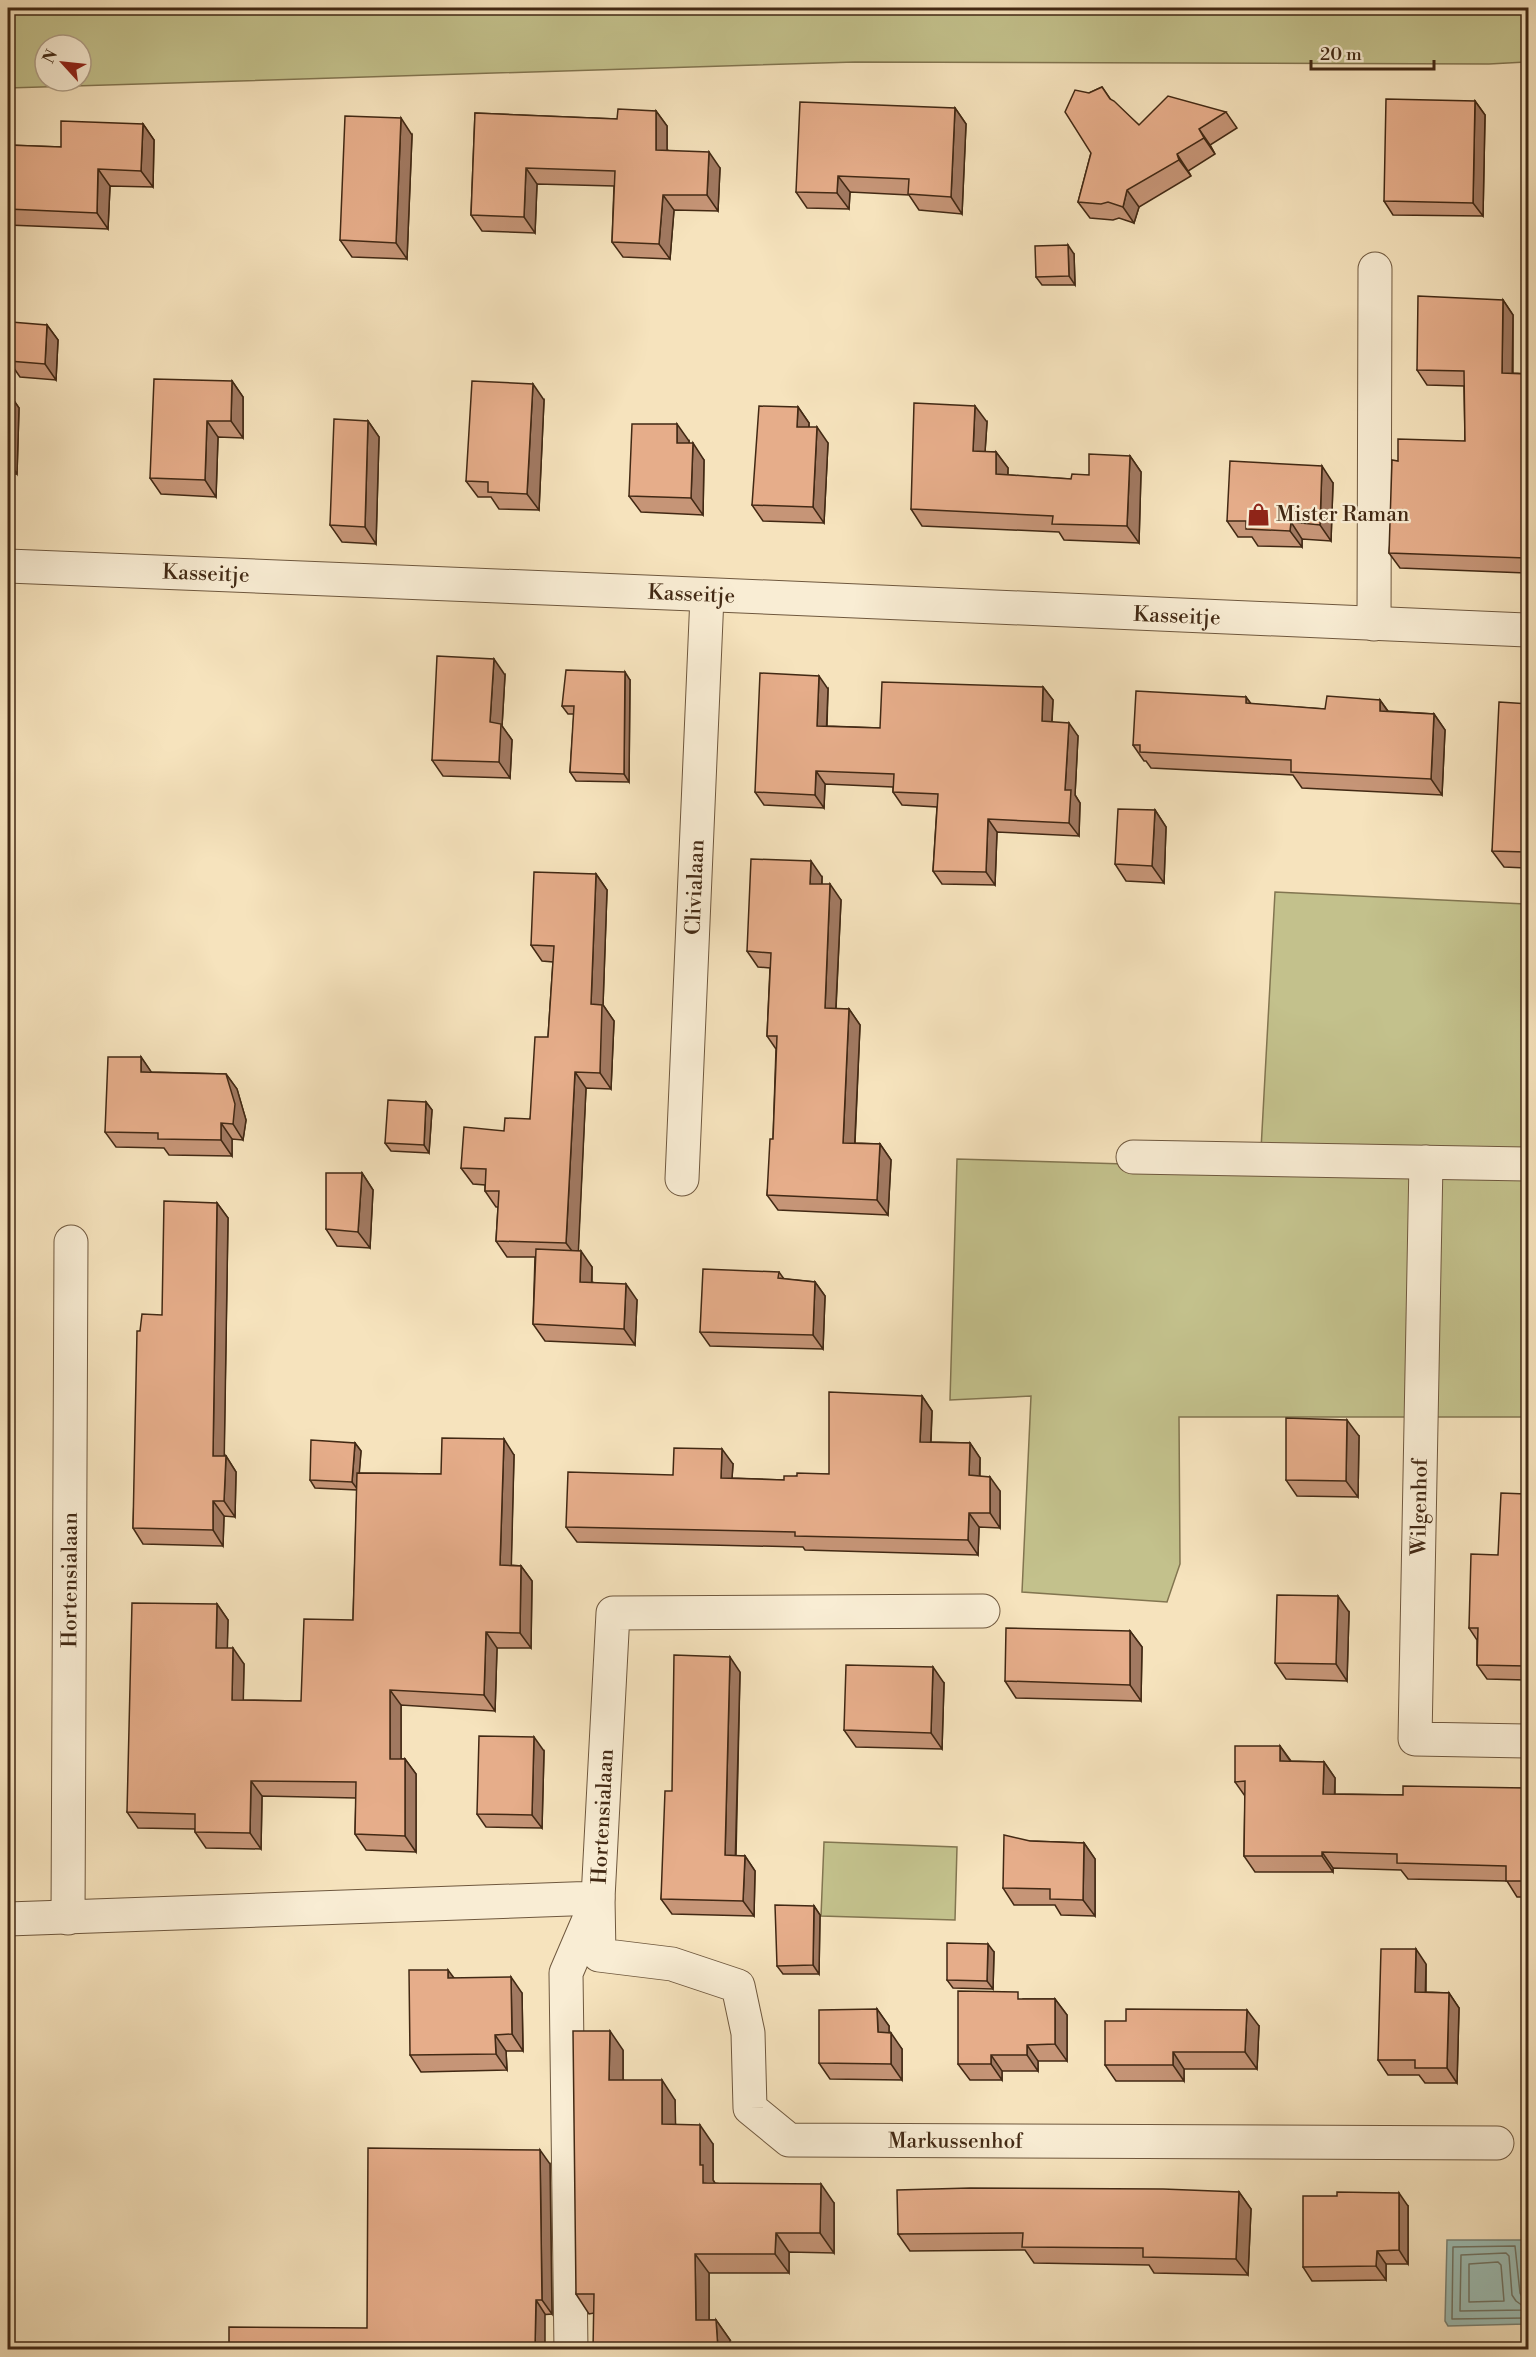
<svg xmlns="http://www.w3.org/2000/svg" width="1536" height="2357" font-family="'Libre Bodoni',serif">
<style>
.green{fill:#c3c18c;stroke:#827550;stroke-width:1.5;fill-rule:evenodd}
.water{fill:#9dbeb5;stroke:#798275;stroke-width:1.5}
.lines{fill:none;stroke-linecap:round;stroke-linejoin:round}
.shore{stroke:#707464;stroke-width:1.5}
.minor-casing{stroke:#6f583e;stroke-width:35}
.minor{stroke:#f9edd4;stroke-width:33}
.wall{fill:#c69577;stroke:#422914;stroke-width:1.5}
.shaded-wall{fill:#a17961;stroke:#422914;stroke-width:1.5}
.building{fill:#e6ad8a;stroke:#422914;stroke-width:1.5}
.labels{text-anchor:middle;stroke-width:4.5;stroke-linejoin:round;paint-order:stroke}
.poi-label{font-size:21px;fill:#422914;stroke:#f9edd4;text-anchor:start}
.street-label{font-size:21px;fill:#422914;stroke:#f9edd4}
</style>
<rect width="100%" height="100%" fill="#f6e3bd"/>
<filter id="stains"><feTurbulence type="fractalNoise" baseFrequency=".00333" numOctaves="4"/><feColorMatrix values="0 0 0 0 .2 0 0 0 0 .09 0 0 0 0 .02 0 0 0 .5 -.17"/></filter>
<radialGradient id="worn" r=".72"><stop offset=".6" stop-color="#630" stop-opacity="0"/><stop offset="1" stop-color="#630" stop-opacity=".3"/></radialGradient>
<g class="green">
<path d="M 8,8 L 1528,8 L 1528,62 L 1489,64 L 855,62 L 8,88 ZM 45,45 L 81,45 L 81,81 L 45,81 Z"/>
<path d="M 1275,892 L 1528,904 L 1528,1417 L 1179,1417 L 1180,1564 L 1167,1602 L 1022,1592 L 1031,1396 L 950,1400 L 957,1159 L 1260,1168 Z"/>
<path d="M 824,1842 L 957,1847 L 955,1920 L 821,1916 Z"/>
</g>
<path class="water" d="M 1447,2240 L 1522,2240 L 1528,2324 L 1448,2326 L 1445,2321 Z"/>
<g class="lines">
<g class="shore">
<path d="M 1506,2253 L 1509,2256 L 1512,2295 L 1516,2301 L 1523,2306 L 1523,2310 L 1460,2311 L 1461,2255 Z"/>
<path d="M 1498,2262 L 1501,2265 L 1504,2301 L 1469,2302 L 1469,2264 Z"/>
<path d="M 1528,2299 L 1523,2298 L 1520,2293 L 1515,2246 L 1453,2247 L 1452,2319 L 1528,2318"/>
</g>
<defs>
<g id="minor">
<path id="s1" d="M 8,566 C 515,583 1021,611 1528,630"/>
<path d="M 1374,624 L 1375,269"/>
<path d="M 1133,1157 L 1528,1164"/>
<path d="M 1426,1162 L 1415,1739 L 1528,1741"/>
<path id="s2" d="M 682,1179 L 707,596"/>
<path id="s3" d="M 598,1898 L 599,1955 L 672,1964 L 738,1986 L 748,2033 L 750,2108 L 789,2140 L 1497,2143"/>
<path id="s4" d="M 68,1918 L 71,1242"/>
<path id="s5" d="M 8,1919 L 598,1898 L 613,1613 L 983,1611"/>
<path d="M 571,2350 L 566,1973 L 593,1910"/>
</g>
</defs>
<use href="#minor" class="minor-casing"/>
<use href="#minor" class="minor"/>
</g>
<g class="wall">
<path d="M 1102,87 L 1111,100 L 1139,125 L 1226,112 L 1237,128 L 1210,145 L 1215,154 L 1188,171 L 1191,176 L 1139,207 L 1134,223 L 1119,218 L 1113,220 L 1090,218 L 1078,202 L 1091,153 L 1089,93 Z"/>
<path d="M 1475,101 L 1485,115 L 1483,216 L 1393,215 L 1384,201 Z"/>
<path d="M 955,108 L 966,124 L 962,214 L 919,210 L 909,195 L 850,192 L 849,209 L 807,208 L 796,192 Z"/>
<path d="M 656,111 L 667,126 L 667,150 L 720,168 L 718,211 L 674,210 L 670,259 L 623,257 L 612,242 L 614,186 L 537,184 L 535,233 L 482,231 L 471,215 L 475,113 L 617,119 Z"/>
<path d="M 143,124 L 154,140 L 153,187 L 110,186 L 108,229 L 8,225 L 8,145 L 61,147 Z"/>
<path d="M 412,135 L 407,259 L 352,257 L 340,240 Z"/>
<path d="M 1074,254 L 1075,285 L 1042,285 L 1036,277 Z"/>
<path d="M 1503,300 L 1513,315 L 1513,373 L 1528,374 L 1528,573 L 1400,568 L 1389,553 L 1398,461 L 1465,441 L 1464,386 L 1427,385 L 1417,370 Z"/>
<path d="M 47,325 L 58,340 L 56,380 L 20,377 L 9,361 Z"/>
<path d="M 232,381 L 243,397 L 243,438 L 218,437 L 216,497 L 161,494 L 150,478 Z"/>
<path d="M 8,392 L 19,408 L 17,474 L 14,474 L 13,486 L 8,486 Z"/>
<path d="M 544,400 L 539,510 L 499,509 L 491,497 L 478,497 L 466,481 Z"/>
<path d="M 798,407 L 809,423 L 809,427 L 828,443 L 824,523 L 763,521 L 752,505 Z"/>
<path d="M 368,421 L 379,437 L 376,544 L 342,542 L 330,525 Z"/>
<path d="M 987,422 L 985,452 L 996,452 L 1008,468 L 1008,475 L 1071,479 L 1089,475 L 1130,456 L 1141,472 L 1139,543 L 1064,540 L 1059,532 L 922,526 L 911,509 Z"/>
<path d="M 689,441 L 689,443 L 704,460 L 703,515 L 641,512 L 629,496 Z"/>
<path d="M 1333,483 L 1331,541 L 1302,539 L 1302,547 L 1258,546 L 1252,537 L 1238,537 L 1227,521 Z"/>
<path d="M 505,675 L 502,726 L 512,740 L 510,778 L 443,776 L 432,760 Z"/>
<path d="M 630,680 L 629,782 L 576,781 L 570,772 L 574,714 L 568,714 L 562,706 Z"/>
<path d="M 1043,687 L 1053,700 L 1052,722 L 1078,736 L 1075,795 L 1080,803 L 1079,836 L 997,832 L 995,885 L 942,884 L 933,871 L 937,807 L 902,805 L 893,792 L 893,787 L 825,784 L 824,808 L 764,805 L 755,792 L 828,689 L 827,726 L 880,728 Z"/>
<path d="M 1246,697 L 1251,704 L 1325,709 L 1380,700 L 1388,711 L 1434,714 L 1445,730 L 1442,795 L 1302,788 L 1293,775 L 1151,768 L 1146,761 L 1144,761 L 1133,745 Z"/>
<path d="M 1528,704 L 1528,868 L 1504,867 L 1492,851 Z"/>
<path d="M 1155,810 L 1166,827 L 1164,883 L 1126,881 L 1115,864 Z"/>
<path d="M 596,874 L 607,890 L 603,1005 L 614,1021 L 611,1089 L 586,1088 L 578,1250 L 592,1267 L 592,1282 L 637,1300 L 635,1345 L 545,1341 L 533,1324 L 535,1257 L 507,1257 L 496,1241 L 498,1207 L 496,1207 L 485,1191 L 485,1185 L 473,1184 L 461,1168 L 504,1131 L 530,1119 L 548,1037 L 553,962 L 542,961 L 531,945 Z"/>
<path d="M 822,877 L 822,884 L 841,900 L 836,1009 L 849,1009 L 860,1025 L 855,1143 L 880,1144 L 891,1160 L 888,1215 L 778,1210 L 767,1195 L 773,1139 L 776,1049 L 767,1036 L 770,968 L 758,967 L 747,951 Z"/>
<path d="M 141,1057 L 151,1072 L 226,1074 L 237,1089 L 246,1120 L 243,1140 L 232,1139 L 232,1156 L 169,1155 L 164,1148 L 116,1147 L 105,1132 Z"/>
<path d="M 426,1102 L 432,1110 L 429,1153 L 391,1151 L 385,1143 Z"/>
<path d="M 362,1173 L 373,1190 L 370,1248 L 337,1246 L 326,1229 Z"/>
<path d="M 217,1203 L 228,1218 L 224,1456 L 226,1456 L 236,1472 L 235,1517 L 224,1516 L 223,1546 L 143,1544 L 133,1528 L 140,1331 L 162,1315 Z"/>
<path d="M 779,1272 L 784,1279 L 815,1282 L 825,1296 L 823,1349 L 710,1346 L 700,1332 Z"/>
<path d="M 922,1396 L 932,1411 L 931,1442 L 970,1443 L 980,1458 L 980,1476 L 1000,1491 L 1000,1528 L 979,1527 L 978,1555 L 805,1550 L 803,1547 L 577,1542 L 566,1527 L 673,1475 L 733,1464 L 732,1478 L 784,1480 L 797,1476 L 829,1474 Z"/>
<path d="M 1359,1436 L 1358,1497 L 1297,1496 L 1286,1480 Z"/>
<path d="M 355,1443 L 361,1451 L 359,1473 L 441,1474 L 514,1455 L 511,1565 L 521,1566 L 532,1581 L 531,1648 L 497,1648 L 495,1711 L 401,1705 L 401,1759 L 405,1759 L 416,1774 L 416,1852 L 366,1850 L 355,1834 L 356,1798 L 262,1796 L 261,1849 L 206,1848 L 195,1832 L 195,1829 L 138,1828 L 127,1812 L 217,1604 L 228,1620 L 227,1648 L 244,1664 L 243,1700 L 301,1701 L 353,1620 L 357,1490 L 315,1488 L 310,1480 Z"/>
<path d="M 1528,1494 L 1528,1680 L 1487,1679 L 1477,1665 L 1477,1640 L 1469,1628 L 1498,1555 Z"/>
<path d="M 1349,1612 L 1347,1681 L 1286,1679 L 1275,1663 Z"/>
<path d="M 1130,1631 L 1142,1647 L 1141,1701 L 1016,1698 L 1005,1681 Z"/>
<path d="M 740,1672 L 736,1856 L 745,1856 L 755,1871 L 754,1916 L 672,1914 L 661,1899 L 672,1791 Z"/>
<path d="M 944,1683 L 942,1749 L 856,1747 L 844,1730 Z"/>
<path d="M 1280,1746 L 1291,1761 L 1324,1762 L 1335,1778 L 1335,1794 L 1403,1795 L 1528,1788 L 1528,1897 L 1517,1897 L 1507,1881 L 1408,1879 L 1401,1870 L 1333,1868 L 1333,1872 L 1255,1872 L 1244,1856 L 1245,1796 L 1235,1782 Z"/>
<path d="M 544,1751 L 542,1828 L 486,1827 L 477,1814 Z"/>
<path d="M 1030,1841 L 1084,1843 L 1095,1859 L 1095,1916 L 1061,1915 L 1055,1905 L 1014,1905 L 1003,1888 Z"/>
<path d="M 814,1906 L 820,1915 L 819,1974 L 783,1974 L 777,1966 Z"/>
<path d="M 994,1952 L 993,1989 L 953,1988 L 947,1980 Z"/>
<path d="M 1426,1964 L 1426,1992 L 1449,1993 L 1459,2008 L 1457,2083 L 1425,2083 L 1419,2075 L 1388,2075 L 1378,2060 Z"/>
<path d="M 453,1978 L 522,1993 L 523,2051 L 506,2051 L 507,2070 L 421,2072 L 410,2055 Z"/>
<path d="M 1023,1999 L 1055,1999 L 1067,2015 L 1067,2061 L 1038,2061 L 1038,2071 L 1002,2071 L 1002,2080 L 970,2080 L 958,2064 Z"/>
<path d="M 877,2009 L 889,2026 L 889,2033 L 902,2049 L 902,2080 L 830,2079 L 819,2063 Z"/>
<path d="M 1259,2026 L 1257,2069 L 1184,2069 L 1184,2081 L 1116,2081 L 1105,2065 Z"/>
<path d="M 623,2050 L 623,2080 L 675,2100 L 675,2124 L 713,2144 L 713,2180 L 715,2183 L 834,2203 L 834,2253 L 789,2252 L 789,2273 L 709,2273 L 709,2320 L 716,2320 L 730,2340 L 594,2313 L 589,2314 L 576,2294 Z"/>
<path d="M 550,2164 L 552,2314 L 367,2328 Z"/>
<path d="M 1239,2192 L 1251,2209 L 1248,2275 L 1154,2273 L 1149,2265 L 1034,2263 L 1025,2250 L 910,2251 L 898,2234 Z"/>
<path d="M 1408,2206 L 1408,2264 L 1386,2264 L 1386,2280 L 1312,2281 L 1303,2267 Z"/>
</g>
<g class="shaded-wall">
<path d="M 1475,101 L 1485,115 L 1483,216 L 1473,203 Z"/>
<path d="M 955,108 L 966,124 L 962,214 L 951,197 Z"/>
<path d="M 656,111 L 667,126 L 667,166 L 656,150 Z"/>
<path d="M 401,118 L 412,135 L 407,259 L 396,243 Z"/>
<path d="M 143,124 L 154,140 L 153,187 L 141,171 Z"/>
<path d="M 1199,129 L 1210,145 L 1215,154 L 1204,138 Z"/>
<path d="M 709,152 L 720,168 L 718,211 L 707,195 Z"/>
<path d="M 1177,154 L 1188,171 L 1191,176 L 1179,160 Z"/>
<path d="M 526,168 L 537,184 L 535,233 L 524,217 Z"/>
<path d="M 98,169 L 110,186 L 108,229 L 97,213 Z"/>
<path d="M 838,176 L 850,192 L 849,209 L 837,193 Z"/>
<path d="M 1127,190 L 1139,207 L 1134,223 L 1123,207 Z"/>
<path d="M 663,195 L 674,210 L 670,259 L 659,244 Z"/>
<path d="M 1068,245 L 1074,254 L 1075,285 L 1069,276 Z"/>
<path d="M 1503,300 L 1513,315 L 1512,388 L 1502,373 Z"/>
<path d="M 47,325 L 58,340 L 56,380 L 45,364 Z"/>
<path d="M 232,381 L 243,397 L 243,438 L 231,421 Z"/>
<path d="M 533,384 L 544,400 L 539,510 L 527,494 Z"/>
<path d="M 8,392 L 19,408 L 17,474 L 8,460 Z"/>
<path d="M 975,406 L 987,422 L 984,467 L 973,451 Z"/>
<path d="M 798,407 L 809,423 L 808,443 L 797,427 Z"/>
<path d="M 207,421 L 218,437 L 216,497 L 205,480 Z"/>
<path d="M 368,421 L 379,437 L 376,544 L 365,527 Z"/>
<path d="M 677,424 L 689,441 L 689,459 L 677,443 Z"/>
<path d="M 817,427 L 828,443 L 824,523 L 813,507 Z"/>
<path d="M 693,443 L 704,460 L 703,515 L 691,498 Z"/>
<path d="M 996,452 L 1008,468 L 1007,490 L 996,474 Z"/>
<path d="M 1130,456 L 1141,472 L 1139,543 L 1127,526 Z"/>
<path d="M 8,465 L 14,474 L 13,486 L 8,478 Z"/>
<path d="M 1322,466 L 1333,483 L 1331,541 L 1320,525 Z"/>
<path d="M 1291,522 L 1302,539 L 1302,547 L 1290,531 Z"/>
<path d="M 494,659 L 505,675 L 502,726 L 512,740 L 510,778 L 499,762 L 490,722 Z"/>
<path d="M 625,672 L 630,680 L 629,782 L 624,774 Z"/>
<path d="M 819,676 L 828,689 L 826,739 L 817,726 Z"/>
<path d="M 1043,687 L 1053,700 L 1051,734 L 1042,721 Z"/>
<path d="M 1246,697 L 1257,712 L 1246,703 Z"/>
<path d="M 1380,700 L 1391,716 L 1380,711 Z"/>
<path d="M 1434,714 L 1445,730 L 1442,795 L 1431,779 Z"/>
<path d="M 1069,723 L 1078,736 L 1075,795 L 1080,803 L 1079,836 L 1069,823 L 1065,790 Z"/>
<path d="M 816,771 L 825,784 L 824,808 L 815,795 Z"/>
<path d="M 1155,810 L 1166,827 L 1164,883 L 1152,866 Z"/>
<path d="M 988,819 L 997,832 L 995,885 L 986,872 Z"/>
<path d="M 811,861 L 822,877 L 821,899 L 810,884 Z"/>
<path d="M 596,874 L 607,890 L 603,1005 L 614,1021 L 611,1089 L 600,1073 L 591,1004 Z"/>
<path d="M 830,884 L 841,900 L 835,1024 L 825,1008 Z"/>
<path d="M 849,1009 L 860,1025 L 854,1158 L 843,1143 Z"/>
<path d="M 141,1057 L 152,1073 L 141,1072 Z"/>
<path d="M 575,1072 L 586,1088 L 578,1259 L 566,1243 Z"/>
<path d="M 226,1074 L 237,1089 L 246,1120 L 243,1140 L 233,1124 Z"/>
<path d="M 426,1102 L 432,1110 L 429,1153 L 424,1145 Z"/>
<path d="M 221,1123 L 232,1139 L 232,1156 L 221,1140 Z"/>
<path d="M 880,1144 L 891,1160 L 888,1215 L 877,1200 Z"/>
<path d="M 362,1173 L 373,1190 L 370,1248 L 358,1232 Z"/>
<path d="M 217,1203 L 228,1218 L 224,1472 L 213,1456 Z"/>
<path d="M 581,1251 L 592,1267 L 591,1298 L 580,1282 Z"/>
<path d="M 815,1282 L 825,1296 L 823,1349 L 813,1335 Z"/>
<path d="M 626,1284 L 637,1300 L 635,1345 L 624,1329 Z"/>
<path d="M 8,1356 L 12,1362 L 10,1461 L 8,1457 Z"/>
<path d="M 922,1396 L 932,1411 L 930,1456 L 920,1442 Z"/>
<path d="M 1347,1420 L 1359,1436 L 1358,1497 L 1346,1481 Z"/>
<path d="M 504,1439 L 514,1455 L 511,1580 L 500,1565 Z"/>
<path d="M 355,1443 L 361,1451 L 358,1490 L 352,1482 Z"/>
<path d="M 970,1443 L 980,1458 L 979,1490 L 969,1475 Z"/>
<path d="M 722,1449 L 733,1464 L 731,1492 L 721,1478 Z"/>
<path d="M 226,1456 L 236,1472 L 235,1517 L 224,1501 Z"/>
<path d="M 990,1477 L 1000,1491 L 1000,1528 L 990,1513 Z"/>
<path d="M 213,1501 L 224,1516 L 223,1546 L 213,1530 Z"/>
<path d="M 969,1513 L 979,1527 L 978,1555 L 968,1540 Z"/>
<path d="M 8,1528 L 9,1530 L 8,1577 Z"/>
<path d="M 521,1566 L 532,1581 L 531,1648 L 520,1633 Z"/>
<path d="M 1338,1596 L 1349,1612 L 1347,1681 L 1336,1664 Z"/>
<path d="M 217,1604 L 228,1620 L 227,1663 L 216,1648 Z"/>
<path d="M 1130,1631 L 1142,1647 L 1141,1701 L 1130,1685 Z"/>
<path d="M 486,1632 L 497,1648 L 495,1711 L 484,1695 Z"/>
<path d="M 233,1648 L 244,1664 L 243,1716 L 232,1700 Z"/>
<path d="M 730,1657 L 740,1672 L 735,1870 L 725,1855 Z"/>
<path d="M 933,1667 L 944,1683 L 942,1749 L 931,1733 Z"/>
<path d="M 390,1690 L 401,1705 L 401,1774 L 390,1759 Z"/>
<path d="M 534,1737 L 544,1751 L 542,1828 L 532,1815 Z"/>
<path d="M 1280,1746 L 1291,1762 L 1280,1761 Z"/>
<path d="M 405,1759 L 416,1774 L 416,1852 L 405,1836 Z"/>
<path d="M 1324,1762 L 1335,1778 L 1334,1810 L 1323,1794 Z"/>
<path d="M 251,1781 L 262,1796 L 261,1849 L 250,1833 Z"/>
<path d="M 1084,1843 L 1095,1859 L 1095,1916 L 1083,1900 Z"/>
<path d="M 1322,1852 L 1333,1868 L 1333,1872 L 1322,1856 Z"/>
<path d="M 745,1856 L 755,1871 L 754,1916 L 743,1901 Z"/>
<path d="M 814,1906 L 820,1915 L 819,1974 L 813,1965 Z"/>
<path d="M 988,1944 L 994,1952 L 993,1989 L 987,1981 Z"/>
<path d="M 1416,1949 L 1426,1964 L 1425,2007 L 1415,1992 Z"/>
<path d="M 448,1970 L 460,1986 L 448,1978 Z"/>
<path d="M 511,1977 L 522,1993 L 523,2051 L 512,2034 Z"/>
<path d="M 1449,1993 L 1459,2008 L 1457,2083 L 1447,2068 Z"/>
<path d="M 1055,1999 L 1067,2015 L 1067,2061 L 1055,2044 Z"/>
<path d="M 877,2009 L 889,2026 L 889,2049 L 878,2032 Z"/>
<path d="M 1247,2010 L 1259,2026 L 1257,2069 L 1245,2052 Z"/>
<path d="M 610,2031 L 623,2050 L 623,2099 L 609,2080 Z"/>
<path d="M 891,2033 L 902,2049 L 902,2080 L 891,2064 Z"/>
<path d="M 495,2035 L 506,2051 L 507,2070 L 496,2054 Z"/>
<path d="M 1027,2045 L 1038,2061 L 1038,2071 L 1027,2055 Z"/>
<path d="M 1173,2052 L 1184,2069 L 1184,2081 L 1173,2065 Z"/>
<path d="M 991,2055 L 1002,2071 L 1002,2080 L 991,2064 Z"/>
<path d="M 662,2080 L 675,2100 L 676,2144 L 662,2124 Z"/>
<path d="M 700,2125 L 713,2144 L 713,2180 L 716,2185 L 703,2183 L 700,2165 Z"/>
<path d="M 540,2150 L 550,2164 L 552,2314 L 542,2300 Z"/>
<path d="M 821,2184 L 834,2203 L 834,2253 L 820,2233 Z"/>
<path d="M 1239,2192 L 1251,2209 L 1248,2275 L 1236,2259 Z"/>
<path d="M 1399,2193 L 1408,2206 L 1408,2264 L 1399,2250 Z"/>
<path d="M 776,2233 L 789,2252 L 789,2273 L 775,2254 Z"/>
<path d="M 1377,2251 L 1386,2264 L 1386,2280 L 1376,2266 Z"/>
<path d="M 695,2254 L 709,2273 L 709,2340 L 696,2320 Z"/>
<path d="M 536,2300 L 545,2314 L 545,2349 L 535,2349 Z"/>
<path d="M 716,2320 L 730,2340 L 730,2349 L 718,2349 Z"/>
</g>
<g class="building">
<path d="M 1102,87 L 1110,99 L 1114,101 L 1139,125 L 1168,96 L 1226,112 L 1199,129 L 1204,138 L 1177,154 L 1179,160 L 1127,190 L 1123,207 L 1108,202 L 1101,204 L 1078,202 L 1091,153 L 1065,112 L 1075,90 L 1089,93 Z"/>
<path d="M 1386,99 L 1475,101 L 1473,203 L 1384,201 Z"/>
<path d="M 800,102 L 955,108 L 951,197 L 908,194 L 909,179 L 838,176 L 837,193 L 796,192 Z"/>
<path d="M 618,109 L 656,111 L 656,150 L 709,152 L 707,195 L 663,195 L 659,244 L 612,242 L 615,171 L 526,168 L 524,217 L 471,215 L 475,113 L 617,119 Z"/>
<path d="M 345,116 L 401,118 L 396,243 L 340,240 Z"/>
<path d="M 61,121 L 143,124 L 141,171 L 98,169 L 97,213 L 8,209 L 8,145 L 61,147 Z"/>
<path d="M 1068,245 L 1069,276 L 1036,277 L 1035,246 Z"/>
<path d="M 1418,296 L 1503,300 L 1502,373 L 1528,374 L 1528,558 L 1389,553 L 1392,460 L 1398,461 L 1398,439 L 1465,441 L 1464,371 L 1417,370 Z"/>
<path d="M 11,322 L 47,325 L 45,364 L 9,361 Z"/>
<path d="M 154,379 L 232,381 L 231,421 L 207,421 L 205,480 L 150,478 Z"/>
<path d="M 472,381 L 533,384 L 527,494 L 488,492 L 488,482 L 466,481 Z"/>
<path d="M 914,403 L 975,406 L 973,451 L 996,452 L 996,474 L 1071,479 L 1072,474 L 1089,475 L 1089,454 L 1130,456 L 1127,526 L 1052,524 L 1053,516 L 911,509 Z"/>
<path d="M 759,406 L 798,407 L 797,427 L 817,427 L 813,507 L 752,505 Z"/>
<path d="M 334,419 L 368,421 L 365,527 L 330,525 Z"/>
<path d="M 632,424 L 677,424 L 677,443 L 693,443 L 691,498 L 629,496 Z"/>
<path d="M 1230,461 L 1322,466 L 1320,525 L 1291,522 L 1290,531 L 1246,529 L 1246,521 L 1227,521 Z"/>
<path d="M 437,656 L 494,659 L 490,722 L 501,724 L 499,762 L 432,760 Z"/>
<path d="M 566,670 L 625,672 L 624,774 L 570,772 L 574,706 L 562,706 Z"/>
<path d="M 760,673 L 819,676 L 817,726 L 880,728 L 882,682 L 1043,687 L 1042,721 L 1069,723 L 1065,790 L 1071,790 L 1069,823 L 988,819 L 986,872 L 933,871 L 938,794 L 893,792 L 894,774 L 816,771 L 815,795 L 755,792 Z"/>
<path d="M 1136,691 L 1246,697 L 1246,703 L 1325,709 L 1327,696 L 1380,700 L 1380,711 L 1434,714 L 1431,779 L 1291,772 L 1291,760 L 1140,752 L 1140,745 L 1133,745 Z"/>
<path d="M 1499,702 L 1528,704 L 1528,852 L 1492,851 Z"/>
<path d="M 1118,809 L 1155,810 L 1152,866 L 1115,864 Z"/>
<path d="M 751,859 L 811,861 L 810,884 L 830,884 L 825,1008 L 849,1009 L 843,1143 L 880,1144 L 877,1200 L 767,1195 L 770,1139 L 773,1139 L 777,1036 L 767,1036 L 771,953 L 747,951 Z"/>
<path d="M 534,872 L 596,874 L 591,1004 L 602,1005 L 600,1073 L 575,1072 L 566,1243 L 496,1241 L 499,1191 L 485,1191 L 486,1169 L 461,1168 L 464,1127 L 504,1131 L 505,1118 L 530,1119 L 535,1037 L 548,1037 L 554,946 L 531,945 Z"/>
<path d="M 108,1057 L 141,1057 L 141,1072 L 226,1074 L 235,1104 L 233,1124 L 221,1123 L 221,1140 L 158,1139 L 158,1133 L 105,1132 Z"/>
<path d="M 388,1100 L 426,1102 L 424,1145 L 385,1143 Z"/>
<path d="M 326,1173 L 362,1173 L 358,1232 L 326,1229 Z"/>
<path d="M 164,1201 L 217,1203 L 213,1456 L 226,1456 L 224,1501 L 213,1501 L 213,1530 L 133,1528 L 137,1331 L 140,1331 L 142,1314 L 162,1315 Z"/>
<path d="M 536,1249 L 581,1251 L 580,1282 L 626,1284 L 624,1329 L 533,1324 Z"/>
<path d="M 703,1269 L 779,1272 L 778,1278 L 815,1282 L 813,1335 L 700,1332 Z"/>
<path d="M 829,1392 L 922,1396 L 920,1442 L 970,1443 L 969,1475 L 990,1477 L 990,1513 L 969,1513 L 968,1540 L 795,1536 L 795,1532 L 566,1527 L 568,1472 L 673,1475 L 674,1448 L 722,1449 L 721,1478 L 784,1480 L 784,1476 L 797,1476 L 797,1473 L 829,1474 Z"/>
<path d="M 1286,1418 L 1347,1420 L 1346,1481 L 1286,1480 Z"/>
<path d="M 442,1438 L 504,1439 L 500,1565 L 521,1566 L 520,1633 L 486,1632 L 484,1695 L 390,1690 L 390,1759 L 405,1759 L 405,1836 L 355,1834 L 356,1782 L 251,1781 L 250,1833 L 195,1832 L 195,1814 L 127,1812 L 132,1603 L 217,1604 L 216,1648 L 233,1648 L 232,1700 L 301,1701 L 304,1619 L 353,1620 L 357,1473 L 441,1474 Z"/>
<path d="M 311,1440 L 355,1443 L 352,1482 L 310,1480 Z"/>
<path d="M 1501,1493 L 1528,1494 L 1528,1666 L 1477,1665 L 1478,1628 L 1469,1628 L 1471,1554 L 1498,1555 Z"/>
<path d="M 1277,1595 L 1338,1596 L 1336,1664 L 1275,1663 Z"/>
<path d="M 1006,1628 L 1130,1631 L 1130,1685 L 1005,1681 Z"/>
<path d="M 674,1655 L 730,1657 L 725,1855 L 745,1856 L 743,1901 L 661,1899 L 665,1791 L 672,1791 Z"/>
<path d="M 846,1665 L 933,1667 L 931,1733 L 844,1730 Z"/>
<path d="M 479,1736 L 534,1737 L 532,1815 L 477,1814 Z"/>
<path d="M 1235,1746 L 1280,1746 L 1280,1761 L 1324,1762 L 1323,1794 L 1403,1795 L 1403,1786 L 1528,1788 L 1528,1881 L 1506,1881 L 1506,1866 L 1397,1863 L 1397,1854 L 1322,1852 L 1322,1856 L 1244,1856 L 1245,1781 L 1235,1782 Z"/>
<path d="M 1004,1835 L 1030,1841 L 1084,1843 L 1083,1900 L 1050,1899 L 1050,1889 L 1003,1888 Z"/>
<path d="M 775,1905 L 814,1906 L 813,1965 L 777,1966 Z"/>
<path d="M 947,1943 L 988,1944 L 987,1981 L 947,1980 Z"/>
<path d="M 1381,1949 L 1416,1949 L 1415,1992 L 1449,1993 L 1447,2068 L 1415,2068 L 1415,2060 L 1378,2060 Z"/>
<path d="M 409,1970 L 448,1970 L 448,1978 L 511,1977 L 512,2034 L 495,2035 L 496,2054 L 410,2055 Z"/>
<path d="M 958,1991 L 1018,1992 L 1018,1999 L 1055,1999 L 1055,2044 L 1027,2045 L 1027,2055 L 991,2055 L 991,2064 L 958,2064 Z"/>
<path d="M 877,2009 L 878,2032 L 891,2033 L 891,2064 L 819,2063 L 819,2010 Z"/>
<path d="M 1126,2009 L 1247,2010 L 1245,2052 L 1173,2052 L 1173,2065 L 1105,2065 L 1105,2021 L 1126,2021 Z"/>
<path d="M 573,2031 L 610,2031 L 609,2080 L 662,2080 L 662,2124 L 700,2125 L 700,2165 L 703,2165 L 703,2183 L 821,2184 L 820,2233 L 776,2233 L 775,2254 L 695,2254 L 696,2320 L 716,2320 L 718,2349 L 593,2349 L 594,2294 L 576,2294 Z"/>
<path d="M 368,2148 L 540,2150 L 542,2300 L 536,2300 L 535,2349 L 229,2349 L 229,2327 L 367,2328 Z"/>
<path d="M 970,2188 L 1163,2189 L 1239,2192 L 1236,2259 L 1143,2257 L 1143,2248 L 1022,2247 L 1023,2233 L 898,2234 L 897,2190 Z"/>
<path d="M 1337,2192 L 1399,2193 L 1399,2250 L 1377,2251 L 1376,2266 L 1303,2267 L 1303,2196 L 1337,2196 Z"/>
</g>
<defs>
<symbol id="shop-bare" viewBox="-9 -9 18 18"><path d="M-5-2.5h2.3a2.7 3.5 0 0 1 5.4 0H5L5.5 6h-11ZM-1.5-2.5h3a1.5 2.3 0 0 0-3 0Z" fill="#8f2418" stroke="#f9edd4" stroke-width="2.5" paint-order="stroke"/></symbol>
</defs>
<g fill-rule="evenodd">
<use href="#shop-bare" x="1242" y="498" width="33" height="33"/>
</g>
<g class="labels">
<g class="poi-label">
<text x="1276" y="521">Mister Raman</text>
</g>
<g class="street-label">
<text dy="7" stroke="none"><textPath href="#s1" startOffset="198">Kasseitje</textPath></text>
<text dy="7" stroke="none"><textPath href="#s1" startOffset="684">Kasseitje</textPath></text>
<text dy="7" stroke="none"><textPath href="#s1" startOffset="1170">Kasseitje</textPath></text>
<text dy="7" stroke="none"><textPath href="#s2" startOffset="292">Clivialaan</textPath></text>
<text transform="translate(1419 1507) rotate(-89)" y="7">Wilgenhof</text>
<text dy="7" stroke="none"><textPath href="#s4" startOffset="338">Hortensialaan</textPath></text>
<text dy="7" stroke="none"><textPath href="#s5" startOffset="672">Hortensialaan</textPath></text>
<text dy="7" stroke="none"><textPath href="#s3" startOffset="540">Markussenhof</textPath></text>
</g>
</g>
<rect width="1536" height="2357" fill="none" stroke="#f6e3bd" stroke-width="30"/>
<rect x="9" y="9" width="1518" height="2339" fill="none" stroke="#422914" stroke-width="3"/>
<rect x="15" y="15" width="1506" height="2327" fill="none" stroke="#422914" stroke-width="1.5"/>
<g transform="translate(63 63) rotate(297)"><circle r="28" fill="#f9edd4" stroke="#b09f87" stroke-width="1.5"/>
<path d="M0-4.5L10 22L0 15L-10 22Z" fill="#8f2418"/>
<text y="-9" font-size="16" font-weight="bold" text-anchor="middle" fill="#422914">N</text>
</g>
<path d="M1311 60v9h123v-9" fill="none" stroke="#422914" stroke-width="3"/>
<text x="1320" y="60" font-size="18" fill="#422914" stroke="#f9edd4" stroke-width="4.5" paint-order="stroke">20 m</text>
<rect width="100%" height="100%" filter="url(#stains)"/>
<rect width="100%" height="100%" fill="url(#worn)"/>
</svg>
